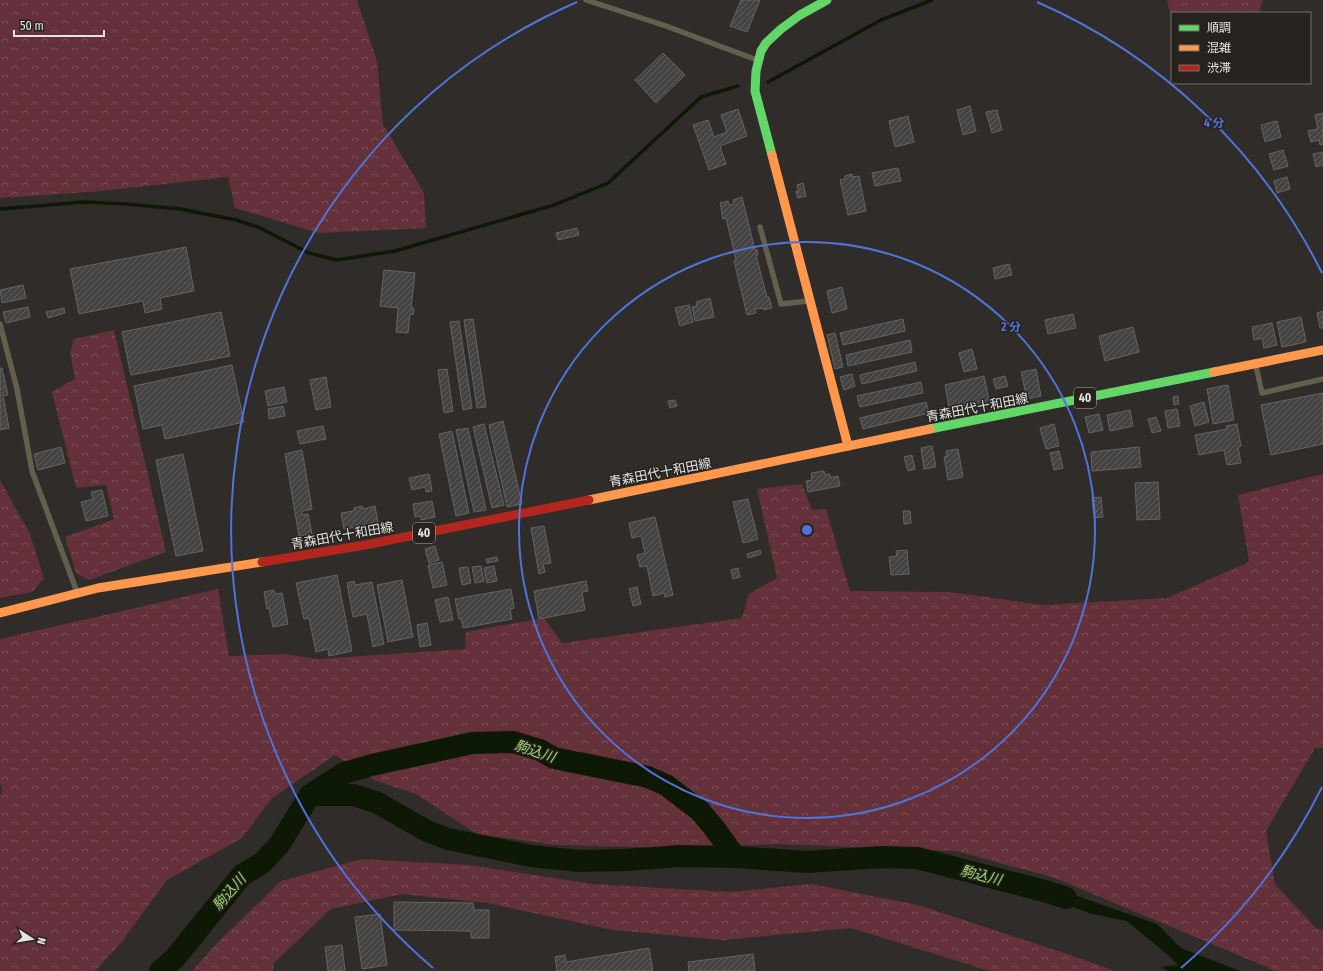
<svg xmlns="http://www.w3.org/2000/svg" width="1323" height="971" font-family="'Fira Sans Condensed','Noto Sans JP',sans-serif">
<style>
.forest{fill:url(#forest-crowns)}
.water{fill:#0e1905}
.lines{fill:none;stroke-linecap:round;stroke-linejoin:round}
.stream{stroke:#0e1905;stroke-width:3.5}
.river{stroke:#0e1905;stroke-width:22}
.building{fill:url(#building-hatch);stroke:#656362}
.lane{stroke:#625f4e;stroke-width:5.5}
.fast{stroke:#63d668;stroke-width:9}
.slow{stroke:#ff974d;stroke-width:9}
.jam{stroke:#b3261e;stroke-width:9}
.ring{fill:none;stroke:#4f73da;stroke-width:2}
.labels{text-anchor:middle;stroke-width:3;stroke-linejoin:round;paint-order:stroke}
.shield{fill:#26231f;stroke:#aca9a6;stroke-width:1}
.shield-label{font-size:12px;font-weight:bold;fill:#e5e3e0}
.street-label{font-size:13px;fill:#e5e3e0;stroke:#26231f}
.water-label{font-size:14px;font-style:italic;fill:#9fd76e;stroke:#26231f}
.centre{fill:#4f73da;stroke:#26231f;stroke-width:2}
.ring-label{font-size:12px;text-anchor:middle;font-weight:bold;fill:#4f73da;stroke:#26231f;stroke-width:3;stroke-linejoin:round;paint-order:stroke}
</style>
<defs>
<pattern id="forest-crowns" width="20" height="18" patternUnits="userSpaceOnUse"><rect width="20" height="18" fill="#64303a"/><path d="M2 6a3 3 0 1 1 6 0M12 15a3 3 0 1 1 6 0" fill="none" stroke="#7a4e56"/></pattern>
<pattern id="building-hatch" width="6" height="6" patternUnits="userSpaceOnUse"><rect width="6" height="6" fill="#454342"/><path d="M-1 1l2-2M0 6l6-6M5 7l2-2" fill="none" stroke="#605e5d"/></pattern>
</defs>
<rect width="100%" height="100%" fill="#2f2c2a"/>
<g class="forest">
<path d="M 0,0 L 357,0 L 377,62 L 383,124 L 424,193 L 426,228 L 319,233 L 235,208 L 228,177 L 101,191 L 0,198 Z"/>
<path d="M 1167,0 L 1263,0 L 1259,13 L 1172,13 L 1172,21 Z"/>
<path d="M 114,330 L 166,552 L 89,580 L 76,573 L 65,537 L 114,519 L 106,485 L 76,488 L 52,392 L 75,379 L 70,353 L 74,339 Z"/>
<path d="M 1323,474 L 1323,748 L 1315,748 L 1266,831 L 1275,884 L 1316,928 L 1323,930 L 1323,971 L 1276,971 L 1055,878 L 956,851 L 777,844 L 673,848 L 555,845 L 477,834 L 416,794 L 374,780 L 335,755 L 272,798 L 242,838 L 167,880 L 120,944 L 95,971 L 0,971 L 0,796 L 2,789 L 0,783 L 0,639 L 218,589 L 229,656 L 285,654 L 318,659 L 465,649 L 466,632 L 544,618 L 562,643 L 742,618 L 749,594 L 777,578 L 757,489 L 802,484 L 812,510 L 826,509 L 850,591 L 950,592 L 1043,605 L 1167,598 L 1249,562 L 1238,495 Z"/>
<path d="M 0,480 L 30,534 L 44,578 L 32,592 L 0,598 Z"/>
<path d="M 362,859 L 469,865 L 593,884 L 730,892 L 811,884 L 918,905 L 1070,955 L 1115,971 L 990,971 L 851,928 L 723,940 L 613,930 L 487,903 L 402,894 L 331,909 L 274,963 L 273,971 L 192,971 L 219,941 L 281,881 Z"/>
</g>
<path class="water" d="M 1023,881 L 1066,892 L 1157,924 L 1181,948 L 1240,971 L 1168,971 L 1161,967 L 1178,965 L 1169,956 L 1127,921 L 1092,914 L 1061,903 Z"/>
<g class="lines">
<g class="stream">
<path d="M 768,82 L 881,20 L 932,0"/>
<path d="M 0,209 L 84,202 L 127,204 L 180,209 L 236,220 L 258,227 L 309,253 L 337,260 L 395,251 L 554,205 L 608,183 L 701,97 L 738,86"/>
</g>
<g class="river">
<path d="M 310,795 L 353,795 L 376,802 L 427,831 L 448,839 L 531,856 L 579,861 L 626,860 L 679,856 L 735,857 L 807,862 L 882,857 L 917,858 L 1048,892 L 1066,898"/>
<path d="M 160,971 L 175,958 L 242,875 L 262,863 L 279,845 L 310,795 L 344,773 L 372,765 L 472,743 L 513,742 L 540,750 L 554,758 L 648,777 L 666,785 L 700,811 L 715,829 L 735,857"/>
</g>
</g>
<g class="building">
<path d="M 741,0 L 760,0 L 747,32 L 730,26 Z"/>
<path d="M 663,53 L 685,75 L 656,103 L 635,80 Z"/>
<path d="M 970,106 L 976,131 L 963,135 L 957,110 Z"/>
<path d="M 738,109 L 747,136 L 720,146 L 726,164 L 709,170 L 693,125 L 708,120 L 714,137 L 727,132 L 721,115 Z"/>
<path d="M 997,110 L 1002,130 L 992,133 L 986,112 Z"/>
<path d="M 1323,113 L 1323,144 L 1320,145 L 1319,140 L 1311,142 L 1308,131 L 1318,129 L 1315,115 Z"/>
<path d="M 908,116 L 914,142 L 895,147 L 889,121 Z"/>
<path d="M 1277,121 L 1281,137 L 1265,142 L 1261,125 Z"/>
<path d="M 1283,150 L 1288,166 L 1274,170 L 1269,154 Z"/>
<path d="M 1323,152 L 1323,165 L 1316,167 L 1313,154 Z"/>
<path d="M 898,168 L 901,181 L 875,186 L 872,173 Z"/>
<path d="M 852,174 L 852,177 L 859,176 L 866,211 L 848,215 L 840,180 L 845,179 L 845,176 Z"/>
<path d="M 1287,177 L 1290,189 L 1277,193 L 1274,181 Z"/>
<path d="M 803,183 L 806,196 L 798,198 L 796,191 L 799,191 L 797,185 Z"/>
<path d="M 742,197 L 755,250 L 757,250 L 758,255 L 756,255 L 767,297 L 769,297 L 772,308 L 763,310 L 763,308 L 755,309 L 756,313 L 747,315 L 734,261 L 736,260 L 726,218 L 723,219 L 720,203 L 728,201 L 729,205 L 734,204 L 733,200 Z"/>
<path d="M 577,228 L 579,235 L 558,240 L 556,233 Z"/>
<path d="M 186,247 L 194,291 L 160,298 L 162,309 L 145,313 L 143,301 L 79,314 L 70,269 Z"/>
<path d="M 1009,264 L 1012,275 L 995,279 L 993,268 Z"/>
<path d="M 384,270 L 415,273 L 411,308 L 414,308 L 413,315 L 410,314 L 408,333 L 396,332 L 398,308 L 380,306 Z"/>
<path d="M 23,285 L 26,298 L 2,303 L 0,290 Z"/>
<path d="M 842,287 L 847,309 L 832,313 L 827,291 Z"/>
<path d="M 710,298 L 714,317 L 695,321 L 692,307 L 697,306 L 696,302 Z"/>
<path d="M 689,305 L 693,322 L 680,326 L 675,308 Z"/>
<path d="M 28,307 L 30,317 L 6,323 L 3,312 Z"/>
<path d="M 64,308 L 65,313 L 48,318 L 46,312 Z"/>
<path d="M 1323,311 L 1323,328 L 1320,328 L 1317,313 Z"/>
<path d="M 221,312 L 230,356 L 131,375 L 122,332 Z"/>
<path d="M 1073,314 L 1076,328 L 1048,334 L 1045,320 Z"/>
<path d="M 1301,317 L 1306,342 L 1282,347 L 1277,322 Z"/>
<path d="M 473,319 L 486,407 L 477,408 L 464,320 Z"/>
<path d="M 903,319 L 905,331 L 843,345 L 840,333 Z"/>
<path d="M 459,321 L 472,408 L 463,410 L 450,322 Z"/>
<path d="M 1272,323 L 1277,345 L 1264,348 L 1262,338 L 1254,340 L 1252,327 Z"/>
<path d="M 1133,327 L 1139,352 L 1105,361 L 1099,336 Z"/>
<path d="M 835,333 L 843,367 L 835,369 L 827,335 Z"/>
<path d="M 910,340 L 912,352 L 848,366 L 846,355 Z"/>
<path d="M 972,349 L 977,369 L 964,372 L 959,353 Z"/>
<path d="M 915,362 L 917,371 L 862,384 L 860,375 Z"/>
<path d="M 232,365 L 244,422 L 165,439 L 162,425 L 143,429 L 134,386 Z"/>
<path d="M 0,368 L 2,368 L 8,395 L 3,396 L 9,428 L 0,430 Z"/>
<path d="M 447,369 L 453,411 L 444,413 L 438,370 Z"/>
<path d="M 1036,369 L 1041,396 L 1027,399 L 1021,372 Z"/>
<path d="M 852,374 L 855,386 L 844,390 L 840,377 Z"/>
<path d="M 984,376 L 990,405 L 950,413 L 945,385 Z"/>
<path d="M 1005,376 L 1008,386 L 996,389 L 993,379 Z"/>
<path d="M 326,377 L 331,407 L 316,410 L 310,380 Z"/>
<path d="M 921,382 L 923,393 L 860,407 L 857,396 Z"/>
<path d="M 1228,385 L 1234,420 L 1213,424 L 1207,389 Z"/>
<path d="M 284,387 L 287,402 L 268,406 L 265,391 Z"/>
<path d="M 1323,393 L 1323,444 L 1271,455 L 1261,405 Z"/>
<path d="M 1178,396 L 1179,404 L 1174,405 L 1173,397 Z"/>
<path d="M 675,400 L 677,406 L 670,408 L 668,401 Z"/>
<path d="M 926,402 L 929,413 L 863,429 L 860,418 Z"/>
<path d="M 1204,402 L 1209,422 L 1195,426 L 1190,406 Z"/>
<path d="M 283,406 L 285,416 L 269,419 L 268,409 Z"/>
<path d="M 1177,409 L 1180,426 L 1168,428 L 1165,411 Z"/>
<path d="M 1130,410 L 1133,426 L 1110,431 L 1107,415 Z"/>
<path d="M 1099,414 L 1103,430 L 1089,433 L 1085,417 Z"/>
<path d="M 1156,417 L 1161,431 L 1152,433 L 1148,419 Z"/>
<path d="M 503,421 L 522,504 L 507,507 L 489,425 Z"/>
<path d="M 484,424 L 504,505 L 492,508 L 473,427 Z"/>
<path d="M 1054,424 L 1059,446 L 1046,449 L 1040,428 Z"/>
<path d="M 1237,424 L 1241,446 L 1238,447 L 1241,463 L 1227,465 L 1224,450 L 1199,455 L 1195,435 L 1227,429 L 1226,426 Z"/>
<path d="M 323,426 L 326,439 L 300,444 L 297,431 Z"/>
<path d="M 468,428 L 486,510 L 474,512 L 456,430 Z"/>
<path d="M 452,431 L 469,513 L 456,516 L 439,434 Z"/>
<path d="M 932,446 L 936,467 L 924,469 L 921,448 Z"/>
<path d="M 61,447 L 65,463 L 38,470 L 34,454 Z"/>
<path d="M 1139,447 L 1141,467 L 1092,471 L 1091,452 Z"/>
<path d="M 958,449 L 963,477 L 948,480 L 944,457 L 947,456 L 946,451 Z"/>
<path d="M 302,450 L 312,509 L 302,511 L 302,515 L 308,514 L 312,534 L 299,536 L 285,454 Z"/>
<path d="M 1059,451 L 1063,468 L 1054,470 L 1050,453 Z"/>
<path d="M 183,454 L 203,551 L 176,556 L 156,460 Z"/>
<path d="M 912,455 L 915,469 L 908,471 L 904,457 Z"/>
<path d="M 824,471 L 825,475 L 830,474 L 830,478 L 838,476 L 840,486 L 808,492 L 806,481 L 812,480 L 811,473 Z"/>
<path d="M 429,474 L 432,491 L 426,492 L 425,487 L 412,490 L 409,478 Z"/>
<path d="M 1158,482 L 1160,519 L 1137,520 L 1135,483 Z"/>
<path d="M 102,490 L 108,516 L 86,521 L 81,502 L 93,499 L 91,492 Z"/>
<path d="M 1101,497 L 1103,517 L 1094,518 L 1092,498 Z"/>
<path d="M 748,499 L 758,539 L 743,543 L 733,502 Z"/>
<path d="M 432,501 L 435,517 L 421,520 L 421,516 L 415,517 L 413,504 Z"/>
<path d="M 362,506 L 363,509 L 375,506 L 378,523 L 369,524 L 371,534 L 358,536 L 356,527 L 344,529 L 341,513 L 354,511 L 354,508 Z"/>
<path d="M 903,511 L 910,511 L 911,523 L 904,524 Z"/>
<path d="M 655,517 L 673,595 L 665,597 L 664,593 L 653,596 L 647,566 L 640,567 L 637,555 L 645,553 L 641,536 L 632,538 L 629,523 Z"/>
<path d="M 544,526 L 551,563 L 543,564 L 545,572 L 539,574 L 531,528 Z"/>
<path d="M 435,546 L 439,560 L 429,563 L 425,549 Z"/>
<path d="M 760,550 L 761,554 L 748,558 L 747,554 Z"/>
<path d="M 907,550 L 909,574 L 891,575 L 889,557 L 897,556 L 896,551 Z"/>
<path d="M 497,557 L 498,561 L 487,563 L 486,559 Z"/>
<path d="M 442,562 L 447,585 L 433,588 L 428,565 Z"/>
<path d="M 481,566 L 484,581 L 475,583 L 472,567 Z"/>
<path d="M 494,566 L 497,581 L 487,583 L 484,568 Z"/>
<path d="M 468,567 L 471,583 L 462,585 L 459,568 Z"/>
<path d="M 738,568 L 740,577 L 733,579 L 731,570 Z"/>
<path d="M 337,575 L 352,651 L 329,656 L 328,649 L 316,652 L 309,618 L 304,619 L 296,583 Z"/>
<path d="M 402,580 L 413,637 L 388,642 L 377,585 Z"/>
<path d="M 354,581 L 355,585 L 372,582 L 384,644 L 373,647 L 367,614 L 353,617 L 347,583 Z"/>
<path d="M 586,581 L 588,591 L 582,592 L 585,610 L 539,619 L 534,591 Z"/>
<path d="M 637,587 L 641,604 L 633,606 L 629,589 Z"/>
<path d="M 511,589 L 514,608 L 510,609 L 512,619 L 463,628 L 461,619 L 459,619 L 455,599 Z"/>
<path d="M 274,590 L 275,594 L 282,593 L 288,624 L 273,627 L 269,608 L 267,609 L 264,592 Z"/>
<path d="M 448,597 L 453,620 L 440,622 L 435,600 Z"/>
<path d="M 427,623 L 431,645 L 420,647 L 417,625 Z"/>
<path d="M 394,902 L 473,903 L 474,910 L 489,910 L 489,938 L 471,938 L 471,931 L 394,930 Z"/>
<path d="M 380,914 L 387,965 L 362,969 L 355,917 Z"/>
<path d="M 342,945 L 345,971 L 328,971 L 325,947 Z"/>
<path d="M 649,948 L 653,971 L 557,971 L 555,957 L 565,955 L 566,962 Z"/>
<path d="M 753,954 L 755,971 L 689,971 L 688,962 Z"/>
</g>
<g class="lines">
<g class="lane">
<path d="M 586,0 L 666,26 L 757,60"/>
<path d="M 760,227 L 781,304 L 808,301"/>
<path d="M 0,324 L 17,389 L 32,471 L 77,592"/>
<path d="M 1256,366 L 1262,393 L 1323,379"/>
</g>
<g class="fast">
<path d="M 772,155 L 755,91 L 756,71 L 761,51 L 766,43 L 781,29 L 800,15 L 827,0"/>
<path d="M 930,429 L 1214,372"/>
</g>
<g class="slow">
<path d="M 772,155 L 848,446"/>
<path d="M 1214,372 L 1323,350"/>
<path d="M 589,500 L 930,429"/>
<path d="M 0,613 L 98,588 L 262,562"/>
</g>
<path class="jam" d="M 262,562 L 365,545 L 589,500"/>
</g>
<g class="ring">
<circle cx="807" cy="530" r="288"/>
<path d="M1322 787A576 576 0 0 1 1181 968M433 968A576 576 0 0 1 577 2M1037 2A576 576 0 0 1 1322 273"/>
</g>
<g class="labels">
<g class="shield">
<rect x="1074" y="388" width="22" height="20" rx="3"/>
<rect x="413" y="523" width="22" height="20" rx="3"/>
</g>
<g class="shield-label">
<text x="1085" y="402">40</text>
<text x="424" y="537">40</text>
</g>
<g class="street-label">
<text transform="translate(977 407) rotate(-11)" y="5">青森田代十和田線</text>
<text transform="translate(660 472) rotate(-11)" y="5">青森田代十和田線</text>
<text transform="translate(342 535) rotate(-10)" y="5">青森田代十和田線</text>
</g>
<g class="water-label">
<text transform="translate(535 751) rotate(18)" y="5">駒込川</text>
<text transform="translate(981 875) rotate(14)" y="5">駒込川</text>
<text transform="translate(229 892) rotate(-49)" y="5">駒込川</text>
</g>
</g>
<circle cx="807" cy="530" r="6" class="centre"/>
<g class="ring-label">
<text x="1214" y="127">4 分</text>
<text x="1011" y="331">2 分</text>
</g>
<rect x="1171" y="12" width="140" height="72" fill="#26231f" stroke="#72706c"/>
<rect x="1179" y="25" width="20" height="6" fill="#63d668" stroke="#72706c"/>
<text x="1207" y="32" font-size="12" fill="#e5e3e0">順調</text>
<rect x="1179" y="45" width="20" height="6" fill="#ff974d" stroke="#72706c"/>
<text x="1207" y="52" font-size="12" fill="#e5e3e0">混雑</text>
<rect x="1179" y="65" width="20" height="6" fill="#b3261e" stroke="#72706c"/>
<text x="1207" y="72" font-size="12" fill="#e5e3e0">渋滞</text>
<g transform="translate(32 939) rotate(102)" stroke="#26231f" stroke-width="3" paint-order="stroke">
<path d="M0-3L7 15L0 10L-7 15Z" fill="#e5e3e0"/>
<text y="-6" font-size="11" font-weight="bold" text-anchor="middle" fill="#e5e3e0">N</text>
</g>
<path d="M14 30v6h90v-6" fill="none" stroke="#e5e3e0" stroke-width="2"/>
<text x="20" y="30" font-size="12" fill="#e5e3e0" stroke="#26231f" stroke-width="3" paint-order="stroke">50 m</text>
</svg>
